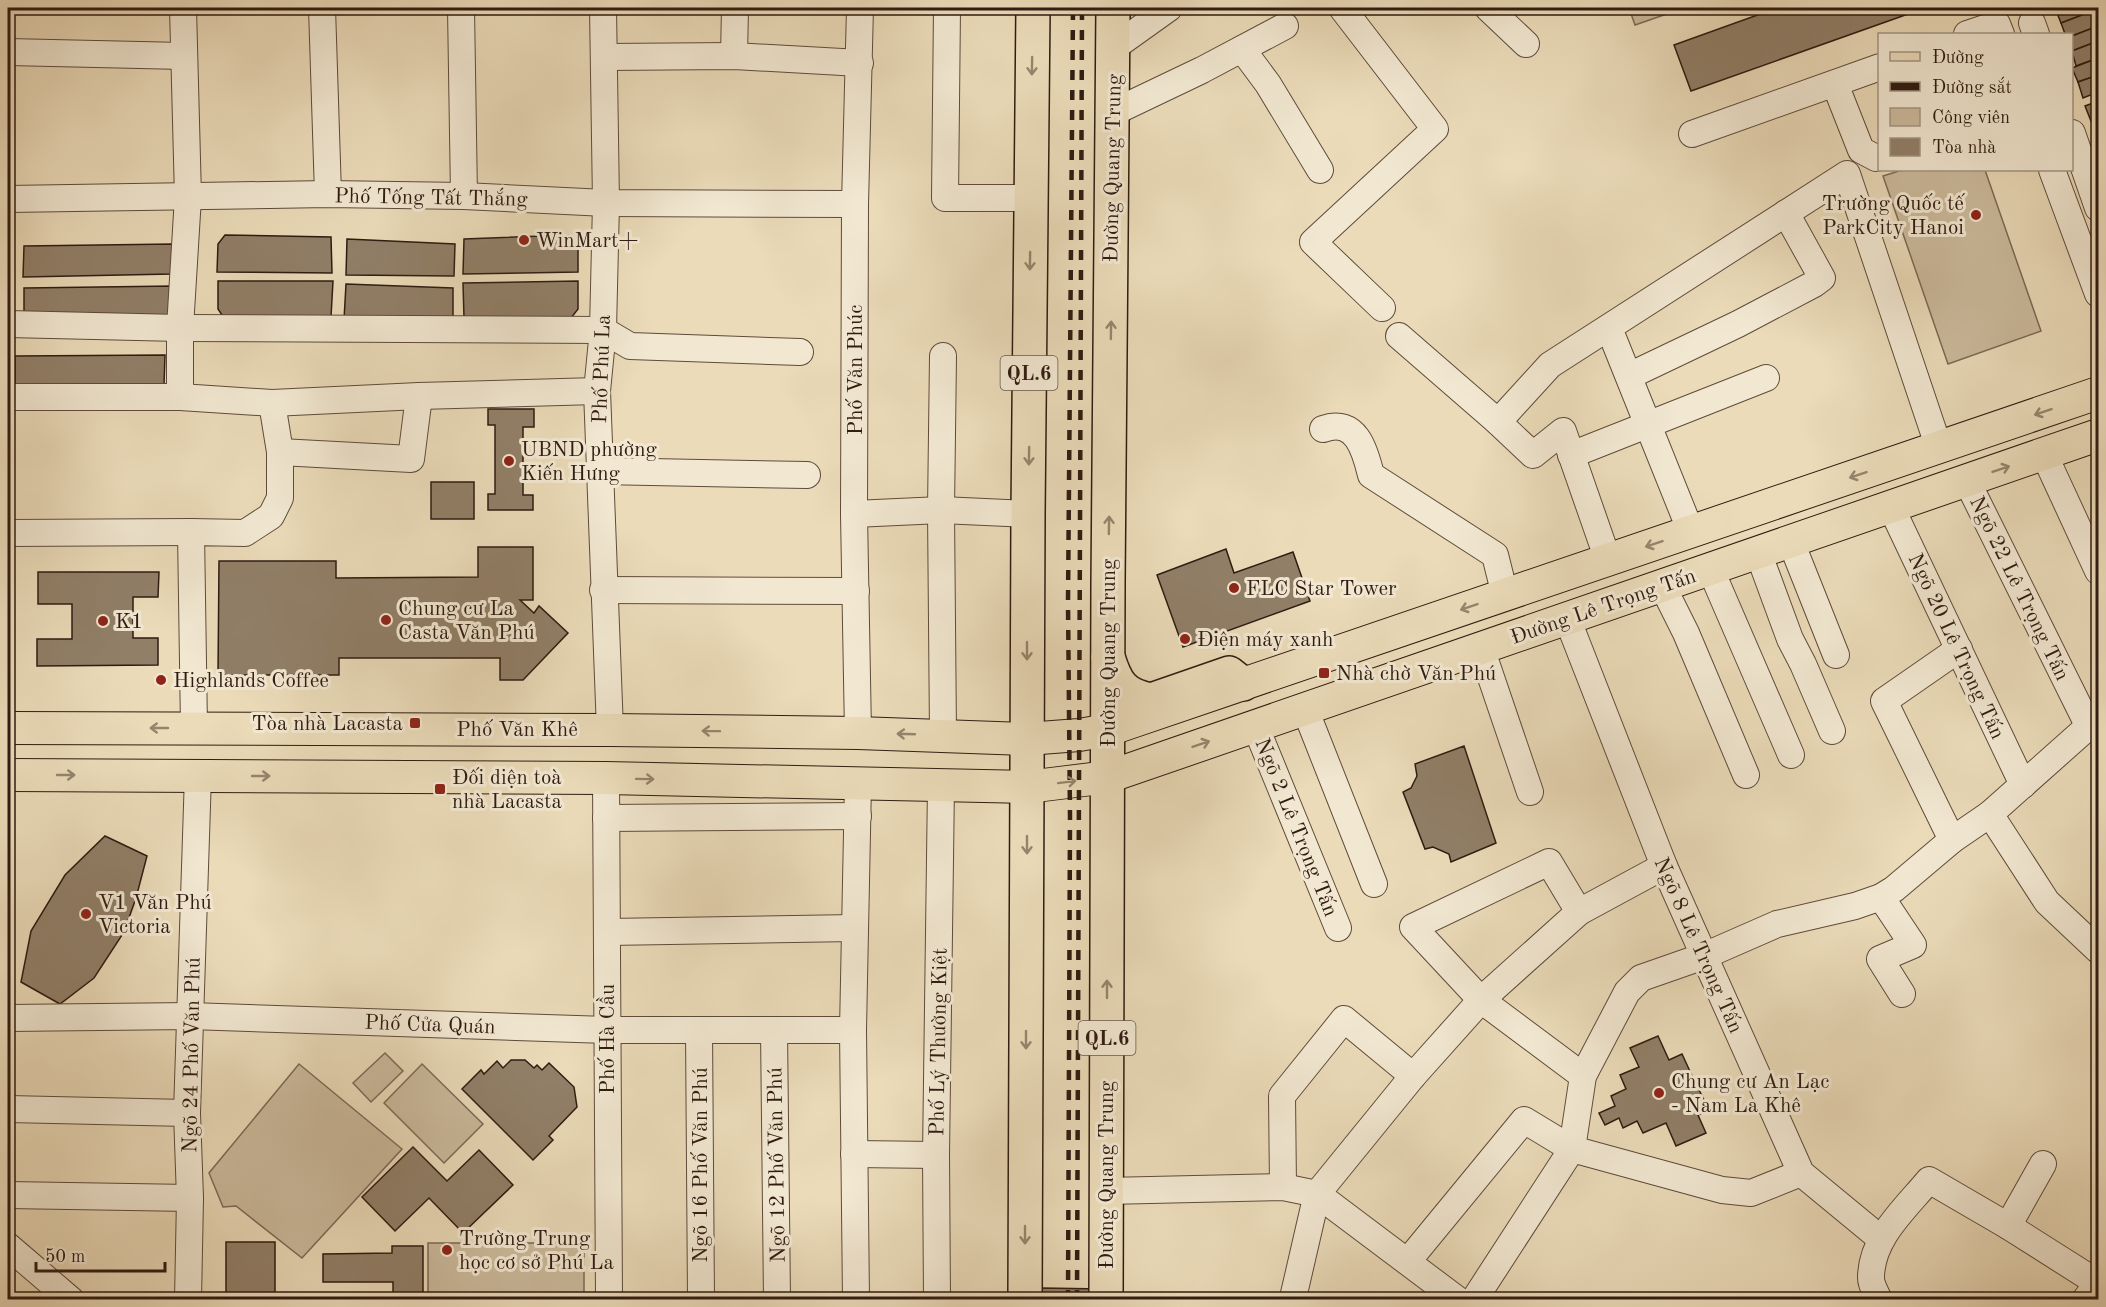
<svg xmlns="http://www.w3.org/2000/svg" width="2106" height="1307" font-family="'Old Standard TT',serif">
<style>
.green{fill:#cbba9c;stroke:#7d6a56;stroke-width:1.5}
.building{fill:#917f68;stroke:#2f1b11;stroke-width:1.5}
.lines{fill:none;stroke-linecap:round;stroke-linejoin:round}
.minor-casing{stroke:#5e4b3b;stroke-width:28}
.major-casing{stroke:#2f1b11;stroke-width:34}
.highway-casing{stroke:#2f1b11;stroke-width:36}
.minor{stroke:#f2e8d2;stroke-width:26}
.major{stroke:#ebdbb9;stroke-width:32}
.highway{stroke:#ebdbb9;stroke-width:33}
.rail{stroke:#2f1b11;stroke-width:4.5;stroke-dasharray:10 10;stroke-linecap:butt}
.oneway{stroke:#96856d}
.poi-dot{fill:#8f2418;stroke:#f2e8d2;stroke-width:2}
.labels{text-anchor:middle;stroke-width:6;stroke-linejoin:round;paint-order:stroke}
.shield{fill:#f2e8d2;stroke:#6a584b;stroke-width:1.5}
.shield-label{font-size:20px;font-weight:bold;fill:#2f1b11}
.street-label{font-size:21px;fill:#2f1b11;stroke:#f2e8d2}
.poi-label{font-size:21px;fill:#2f1b11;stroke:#f2e8d2;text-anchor:start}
</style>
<rect width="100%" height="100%" fill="#ebdbb9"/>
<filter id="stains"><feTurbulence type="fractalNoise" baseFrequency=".00333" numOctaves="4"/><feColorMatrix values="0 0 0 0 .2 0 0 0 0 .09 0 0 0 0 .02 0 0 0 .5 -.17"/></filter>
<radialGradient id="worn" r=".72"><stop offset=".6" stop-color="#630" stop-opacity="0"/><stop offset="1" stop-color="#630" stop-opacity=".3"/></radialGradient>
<g class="green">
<path d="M 1629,8 L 1684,8 L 1635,25 Z"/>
<path d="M 1902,170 L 1985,170 L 2041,331 L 1948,364 L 1883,176 Z"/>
<path d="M 385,1053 L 403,1071 L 371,1102 L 353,1083 Z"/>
<path d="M 299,1064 L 402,1149 L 302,1258 L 236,1206 L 223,1207 L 209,1173 Z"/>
<path d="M 422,1064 L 483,1124 L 444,1163 L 384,1103 Z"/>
<rect x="428" y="1243" width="156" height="56"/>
</g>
<g class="building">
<path d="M 1761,8 L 1925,8 L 1691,91 L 1674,45 L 1763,13 Z"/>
<path d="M 2055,8 L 2098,8 L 2098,9 L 2061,23 Z"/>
<path d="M 2098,9 L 2098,26 L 2072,36 L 2065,34 L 2061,23 Z"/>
<path d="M 2098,26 L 2098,41 L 2072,51 L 2072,36 Z"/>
<path d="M 2098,41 L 2098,58 L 2076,66 L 2072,51 Z"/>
<path d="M 2098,58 L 2098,75 L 2078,82 L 2072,68 Z"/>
<path d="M 2098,75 L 2098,92 L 2083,98 L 2078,82 Z"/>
<path d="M 2098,101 L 2098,119 L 2091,121 L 2085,106 Z"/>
<path d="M 225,235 L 331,237 L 332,273 L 217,272 L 218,244 Z"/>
<path d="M 570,235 L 578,244 L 578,272 L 463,274 L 464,239 Z"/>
<path d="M 347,239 L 455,244 L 454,276 L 346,275 Z"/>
<path d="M 173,244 L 172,274 L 23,277 L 24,246 Z"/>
<path d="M 218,281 L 333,281 L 331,317 L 224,318 L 218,309 Z"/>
<path d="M 578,281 L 578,309 L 571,318 L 464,318 L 463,283 Z"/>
<path d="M 346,284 L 453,288 L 453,321 L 344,320 Z"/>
<path d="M 174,286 L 173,316 L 24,319 L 24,288 Z"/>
<path d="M 165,355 L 164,385 L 15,388 L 15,356 Z"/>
<path d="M 488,409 L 534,409 L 534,427 L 523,427 L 523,495 L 533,495 L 533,510 L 488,510 L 488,494 L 495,494 L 495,425 L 488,425 Z"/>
<rect x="431" y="482" width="43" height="37"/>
<path d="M 478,547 L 533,547 L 533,600 L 520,600 L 534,613 L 539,606 L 568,633 L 523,680 L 500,680 L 500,658 L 339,658 L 339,675 L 218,675 L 219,561 L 336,561 L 336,578 L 478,577 Z"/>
<path d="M 1226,549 L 1234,573 L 1293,552 L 1310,601 L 1183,647 L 1157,575 Z"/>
<path d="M 38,572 L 159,572 L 158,597 L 133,597 L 133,638 L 158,638 L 158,665 L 37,666 L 37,639 L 72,639 L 72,604 L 38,604 Z"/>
<path d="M 1464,746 L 1496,843 L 1451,862 L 1449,854 L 1433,847 L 1425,849 L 1403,792 L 1411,788 L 1417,776 L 1415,764 Z"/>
<path d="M 105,836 L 147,856 L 136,898 L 124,932 L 94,978 L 60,1004 L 21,982 L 31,931 L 65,875 Z"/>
<path d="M 1658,1036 L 1669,1060 L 1682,1054 L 1694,1080 L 1687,1083 L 1689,1089 L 1697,1086 L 1709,1110 L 1698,1115 L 1706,1133 L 1676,1146 L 1666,1123 L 1643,1133 L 1637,1121 L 1623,1128 L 1619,1118 L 1605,1125 L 1599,1113 L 1615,1106 L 1611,1096 L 1626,1089 L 1620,1075 L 1639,1067 L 1630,1048 Z"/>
<path d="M 511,1060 L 525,1060 L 534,1068 L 537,1065 L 542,1070 L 549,1063 L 574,1087 L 577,1107 L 549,1136 L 553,1140 L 533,1160 L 462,1089 L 481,1070 L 484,1074 L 497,1061 L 503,1068 Z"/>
<path d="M 413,1147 L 447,1181 L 479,1150 L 513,1185 L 463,1233 L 429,1198 L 395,1231 L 362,1197 Z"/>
<rect x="226" y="1242" width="49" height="58"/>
<path d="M 392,1246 L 423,1246 L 423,1300 L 393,1300 L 393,1282 L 323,1282 L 323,1254 L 392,1253 Z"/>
<path d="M 1042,1288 L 1103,1289 L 1103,1300 L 1042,1300 Z"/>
</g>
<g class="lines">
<defs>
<g id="minor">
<path d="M 322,8 L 328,194"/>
<path d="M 461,8 L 464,196"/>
<path d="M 603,8 L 606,203 L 603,330 L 597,391 L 610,730"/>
<path d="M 947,8 L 945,198 L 1031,198"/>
<path d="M 1342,8 L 1435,129 L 1313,242 L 1382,308"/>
<path d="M 1488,8 L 1526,44"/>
<path d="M 2032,23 L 2036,34"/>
<path d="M 1967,34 L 1997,24 L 2001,34"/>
<path d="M 1113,48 L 1169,8"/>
<path d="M 1242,49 L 1268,84 L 1320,170"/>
<path d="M 8,52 L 184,56"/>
<path d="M 734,56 L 735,8"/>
<path d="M 605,57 L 734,56 L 860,63"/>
<path d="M 1835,84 L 1861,150 L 1876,158 L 1880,157"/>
<path d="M 1112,113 L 1202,70 L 1285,26"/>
<path d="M 2072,133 L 2098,208"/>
<path d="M 1692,134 L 1880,67"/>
<path d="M 2052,170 L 2098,294"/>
<path d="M 8,199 L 328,194 L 464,196 L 606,203 L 855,204"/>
<path d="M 8,324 L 180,328 L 603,330 L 630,346 L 800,352"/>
<path d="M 1609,328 L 1691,532"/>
<path d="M 1399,336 L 1498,422 L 1533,455 L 1563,431 L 1608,560"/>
<path d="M 1629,376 L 1738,324 L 1814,284 L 1822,278 L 1786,213"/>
<path d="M 8,397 L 180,397 L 272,403 L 280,452 L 280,498 L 271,516 L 245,533 L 191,532 L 194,728"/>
<path d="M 180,397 L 180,328 L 188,197 L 183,8"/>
<path d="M 272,403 L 419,396 L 597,391"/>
<path d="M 1498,422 L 1550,365 L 1847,174 L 1939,448"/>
<path d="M 1323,429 C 1356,417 1365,450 1371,475 L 1495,555 L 1505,595"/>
<path d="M 280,452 L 411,459 L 419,396"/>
<path d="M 2044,454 L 2098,571"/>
<path d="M 1571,455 L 1766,378"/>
<path d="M 600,471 L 807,475"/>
<path d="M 1967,481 L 2089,727"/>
<path d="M 1891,507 L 2023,785"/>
<path d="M 854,514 L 941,510 L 1028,514"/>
<path d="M 8,533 L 191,532"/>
<path d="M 1791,542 L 1836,655"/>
<path d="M 1758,552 L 1790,639 L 1803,664 L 1832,731"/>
<path d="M 1710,568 L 1791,755"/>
<path d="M 1662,585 L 1686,633 L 1746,775"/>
<path d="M 603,590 L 856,591"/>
<path d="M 1567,618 L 1664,866 L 1801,1173 L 1881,1239"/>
<path d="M 1481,648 L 1530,792"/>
<path d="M 1305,709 L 1374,884"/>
<path d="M 1255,725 L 1338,928"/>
<path d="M 858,733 L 854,514 L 855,204 L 860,8"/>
<path d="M 943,735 L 941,510 L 943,356"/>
<path d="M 606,778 L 609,1300"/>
<path d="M 1990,814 L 2047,902 L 2098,950"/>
<path d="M 606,818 L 858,816"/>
<path d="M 1952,840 L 1884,701 L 1959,649"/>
<path d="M 1881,897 L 1913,945 L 1880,959 L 1902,994"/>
<path d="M 1579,912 L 1549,862 L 1413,927 L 1481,1000 L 1583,1076"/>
<path d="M 607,932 L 855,928"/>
<path d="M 8,1018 L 190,1016 L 607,1030 L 853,1030"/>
<path d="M 699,1030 L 701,1300"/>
<path d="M 774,1030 L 777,1300"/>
<path d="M 8,1109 L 187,1113"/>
<path d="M 854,1154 L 936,1155"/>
<path d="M 1283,1187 L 1282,1096 L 1344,1019 L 1413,1076"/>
<path d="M 1106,1191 L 1283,1187 L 1317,1194 L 1458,1300"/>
<path d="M 8,1195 L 190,1198"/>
<path d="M 2008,1226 L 2043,1164"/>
<path d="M 8,1246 L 71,1300"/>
<path d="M 1408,1261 L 1524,1120 L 1572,1149 L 1722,1190 L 1751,1193 L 1801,1173"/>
<path d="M 1293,1298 L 1317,1194 L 1413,1076 L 1481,1000 L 1579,912 L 1664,866"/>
<path d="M 188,1300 L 190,1198 L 187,1113 L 198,775"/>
<path d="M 856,1300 L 853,1030 L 858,783"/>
<path d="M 937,1300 L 936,1155 L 941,785"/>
<path d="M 1474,1300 L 1572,1149 L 1583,1076 L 1627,992 L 1641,978 L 1704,956 L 1777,924 L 1855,906 L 1881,897 L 1894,889 L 1952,840 L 1990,814 L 2098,718"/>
<path d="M 1879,1300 C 1876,1293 1871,1285 1871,1278 C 1871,1238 1905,1209 1929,1180 L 2008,1226 L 2098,1283 L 2085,1300"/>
</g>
<g id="major">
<path d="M 8,728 L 610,730 L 858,733 L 1027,739 L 1079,735 L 1108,730 L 2098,393"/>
<path d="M 8,775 L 606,778 L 1027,787 L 1108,777 L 2098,435"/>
</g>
<g id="highway">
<path d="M 1108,657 C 1116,683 1123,695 1151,700 L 1229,673 L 1243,684"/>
<path d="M 1025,1300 L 1028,514 L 1033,8"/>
<path d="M 1106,1300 L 1108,584 L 1113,8"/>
</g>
</defs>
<use href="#minor" class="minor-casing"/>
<use href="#major" class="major-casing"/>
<use href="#highway" class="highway-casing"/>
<use href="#minor" class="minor"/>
<use href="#major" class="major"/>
<use href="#highway" class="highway"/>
<g class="rail">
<path d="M 1068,1300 L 1070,817 L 1068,603 L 1073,8"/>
<path d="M 1077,1300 L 1082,8"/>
</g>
</g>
<defs><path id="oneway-shaft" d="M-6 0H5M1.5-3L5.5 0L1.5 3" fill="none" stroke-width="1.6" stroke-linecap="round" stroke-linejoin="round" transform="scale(1.5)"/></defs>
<g class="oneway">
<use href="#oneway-shaft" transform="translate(1032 66) rotate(91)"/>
<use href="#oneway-shaft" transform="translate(1030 261) rotate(91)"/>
<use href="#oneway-shaft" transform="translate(1111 330) rotate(-89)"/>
<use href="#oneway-shaft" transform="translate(2043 412) rotate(161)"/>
<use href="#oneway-shaft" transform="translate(1029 456) rotate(91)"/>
<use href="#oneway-shaft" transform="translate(2001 469) rotate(-19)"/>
<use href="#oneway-shaft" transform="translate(1858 475) rotate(161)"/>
<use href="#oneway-shaft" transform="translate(1109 525) rotate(-89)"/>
<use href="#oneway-shaft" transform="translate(1654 544) rotate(161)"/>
<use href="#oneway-shaft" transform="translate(1469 607) rotate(161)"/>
<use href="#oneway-shaft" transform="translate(1027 651) rotate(90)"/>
<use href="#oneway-shaft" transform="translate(159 728) rotate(-180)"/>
<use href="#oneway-shaft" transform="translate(711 731) rotate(-179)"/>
<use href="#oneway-shaft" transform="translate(906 734) rotate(-178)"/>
<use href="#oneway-shaft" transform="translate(1201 744) rotate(-19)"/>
<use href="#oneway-shaft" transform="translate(66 775)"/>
<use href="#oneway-shaft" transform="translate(261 776)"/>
<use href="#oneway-shaft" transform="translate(645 779) rotate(1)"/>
<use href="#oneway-shaft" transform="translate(1067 782) rotate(-7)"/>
<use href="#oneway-shaft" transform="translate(1027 845) rotate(90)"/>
<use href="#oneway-shaft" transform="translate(1107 989) rotate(-90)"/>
<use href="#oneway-shaft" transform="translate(1026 1040) rotate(90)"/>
<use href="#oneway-shaft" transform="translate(1025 1235) rotate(90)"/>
</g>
<g class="poi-dot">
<circle cx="1976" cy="215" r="6"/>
<circle cx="524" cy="240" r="6"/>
<circle cx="509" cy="461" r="6"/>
<circle cx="1234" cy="588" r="6"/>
<circle cx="386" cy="620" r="6"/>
<circle cx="103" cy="621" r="6"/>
<circle cx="1185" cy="639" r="6"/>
<rect x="1318" y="667" width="12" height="12" rx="3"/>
<circle cx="161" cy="680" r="6"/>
<rect x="409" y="717" width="12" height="12" rx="3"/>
<rect x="434" y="783" width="12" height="12" rx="3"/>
<circle cx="86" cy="914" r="6"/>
<circle cx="1659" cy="1093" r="6"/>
<circle cx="447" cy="1250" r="6"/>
</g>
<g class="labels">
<g class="shield">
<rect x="1000.5" y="356" width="57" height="34" rx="4.5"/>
<rect x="1078.5" y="1021" width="57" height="34" rx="4.5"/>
</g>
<g class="shield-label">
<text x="1029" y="380">QL.6</text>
<text x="1107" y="1045">QL.6</text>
</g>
<g class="street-label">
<text transform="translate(1112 168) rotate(-89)" y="7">Đường Quang Trung</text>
<text transform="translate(431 197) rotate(1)" y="7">Phố Tống Tất Thắng</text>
<text transform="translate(601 369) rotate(-88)" y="7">Phố Phú La</text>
<text transform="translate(855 370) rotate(-90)" y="7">Phố Văn Phúc</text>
<text transform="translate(2020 588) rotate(64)" y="7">Ngõ 22 Lê Trọng Tấn</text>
<text transform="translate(1603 606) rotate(-19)" y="7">Đường Lê Trọng Tấn</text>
<text transform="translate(1957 646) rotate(65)" y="7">Ngõ 20 Lê Trọng Tấn</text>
<text transform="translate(1108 653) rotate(-90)" y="7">Đường Quang Trung</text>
<text x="517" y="736">Phố Văn Khê</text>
<text transform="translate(1297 827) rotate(68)" y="7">Ngõ 2 Lê Trọng Tấn</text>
<text transform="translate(1699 945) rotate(66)" y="7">Ngõ 8 Lê Trọng Tấn</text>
<text transform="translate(430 1024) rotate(2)" y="7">Phố Cửa Quán</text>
<text transform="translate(607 1039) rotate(-90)" y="7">Phố Hà Cầu</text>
<text transform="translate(938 1042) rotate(-89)" y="7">Phố Lý Thường Kiệt</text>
<text transform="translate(191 1055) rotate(-89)" y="7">Ngõ 24 Phố Văn Phú</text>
<text transform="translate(700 1165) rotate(-90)" y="7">Ngõ 16 Phố Văn Phú</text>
<text transform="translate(776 1165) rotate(-91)" y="7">Ngõ 12 Phố Văn Phú</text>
<text transform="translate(1106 1175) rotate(-90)" y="7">Đường Quang Trung</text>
</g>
<g class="poi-label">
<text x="1964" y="210" text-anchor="end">Trường Quốc tế<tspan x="1964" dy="24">ParkCity Hanoi</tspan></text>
<text x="536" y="247">WinMart+</text>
<text x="521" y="456">UBND phường<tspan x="521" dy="24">Kiến Hưng</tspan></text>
<text x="1246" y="595">FLC Star Tower</text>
<text x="398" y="615">Chung cư La<tspan x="398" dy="24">Casta Văn Phú</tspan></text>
<text x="115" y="628">K1</text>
<text x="1197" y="646">Điện máy xanh</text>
<text x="1336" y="680">Nhà chờ Văn Phú</text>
<text x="173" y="687">Highlands Coffee</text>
<text x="403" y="730" text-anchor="end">Tòa nhà Lacasta</text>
<text x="452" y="784">Đối diện toà<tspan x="452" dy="24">nhà Lacasta</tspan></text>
<text x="98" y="909">V1 Văn Phú<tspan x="98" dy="24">Victoria</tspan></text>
<text x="1671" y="1088">Chung cư An Lạc<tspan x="1671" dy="24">- Nam La Khê</tspan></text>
<text x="459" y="1245">Trường Trung<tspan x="459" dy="24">học cơ sở Phú La</tspan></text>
</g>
</g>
<rect width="2106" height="1307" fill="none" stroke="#ebdbb9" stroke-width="30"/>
<rect x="9" y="9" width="2088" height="1289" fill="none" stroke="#2f1b11" stroke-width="3"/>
<rect x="15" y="15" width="2076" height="1277" fill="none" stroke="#2f1b11" stroke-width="1.5"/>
<rect x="1878" y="33" width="195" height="138" fill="#f2e8d2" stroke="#a49685" stroke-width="1.5"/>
<rect x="1890" y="52" width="30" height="9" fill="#ebdbb9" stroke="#a49685" stroke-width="1.5"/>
<text x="1932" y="63" font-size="18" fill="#2f1b11">Đường</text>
<rect x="1890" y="82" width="30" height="9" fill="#2f1b11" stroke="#a49685" stroke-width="1.5"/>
<text x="1932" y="93" font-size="18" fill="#2f1b11">Đường sắt</text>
<rect x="1890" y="108" width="30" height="18" fill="#cbba9c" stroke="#a49685" stroke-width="1.5"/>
<text x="1932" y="123" font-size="18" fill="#2f1b11">Công viên</text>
<rect x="1890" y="138" width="30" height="18" fill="#917f68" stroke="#a49685" stroke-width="1.5"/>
<text x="1932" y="153" font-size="18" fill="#2f1b11">Tòa nhà</text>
<path d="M36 1262v9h129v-9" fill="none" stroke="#2f1b11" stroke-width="3"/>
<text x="45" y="1262" font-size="18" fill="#2f1b11" stroke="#f2e8d2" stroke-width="4.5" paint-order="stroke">50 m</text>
<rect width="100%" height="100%" filter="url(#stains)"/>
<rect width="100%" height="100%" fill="url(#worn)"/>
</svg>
